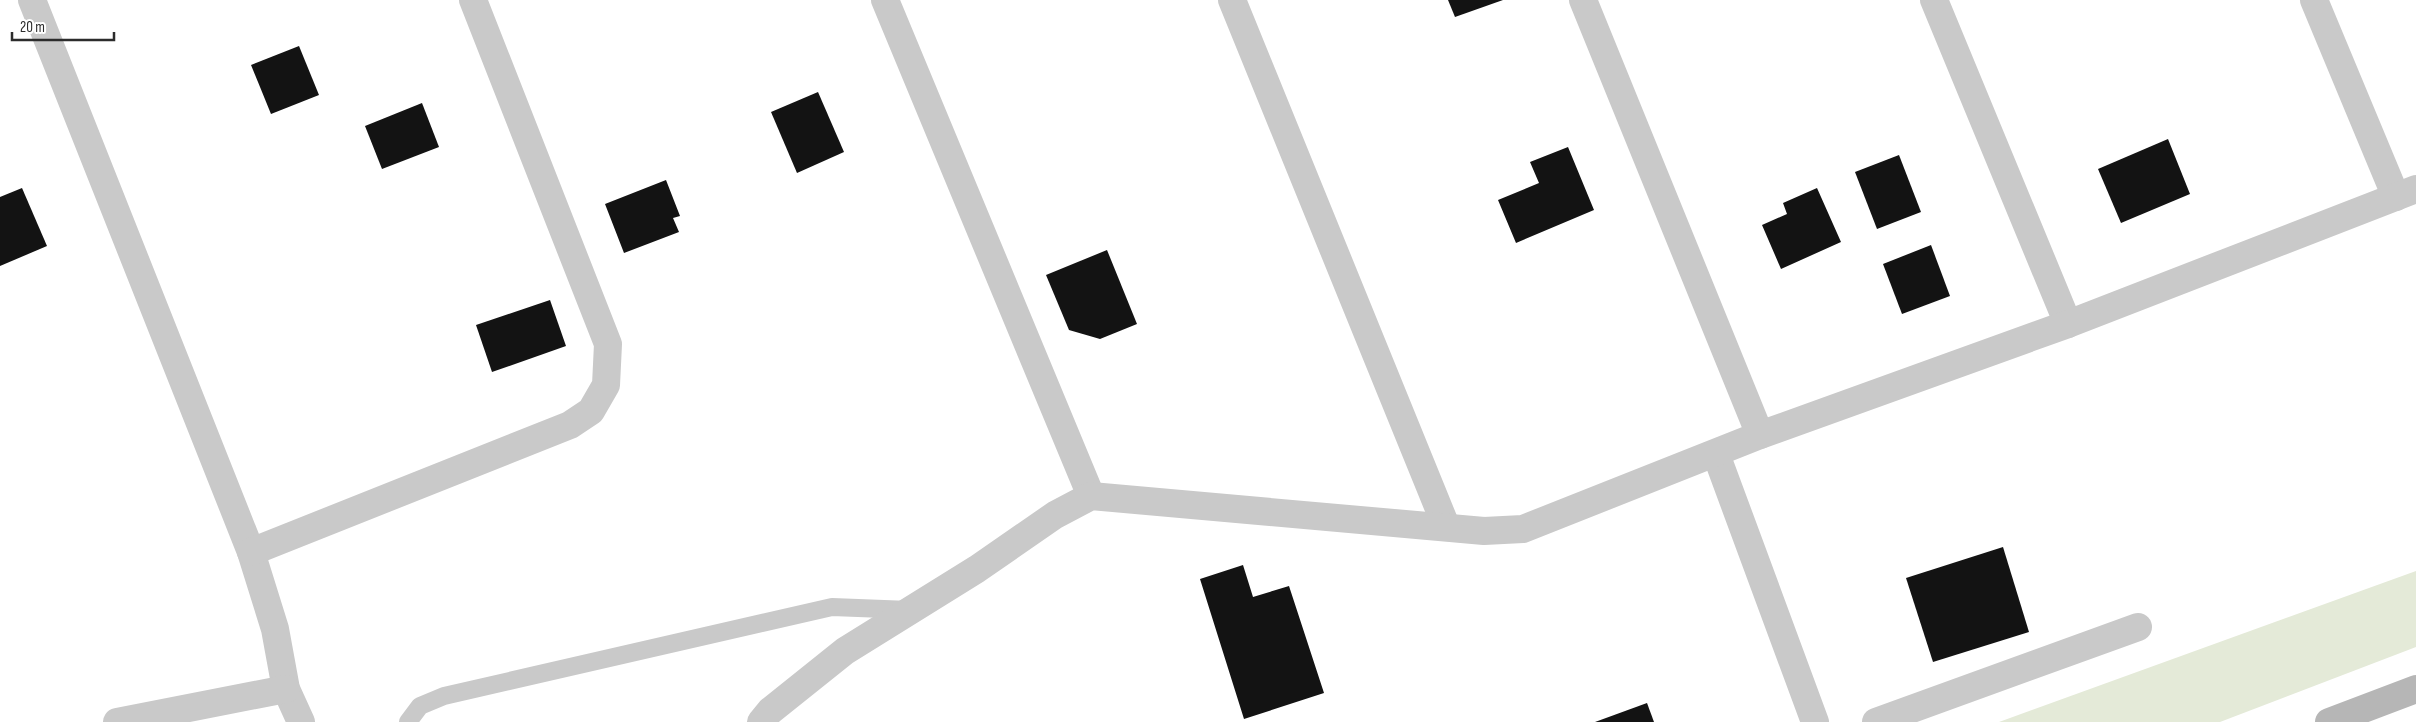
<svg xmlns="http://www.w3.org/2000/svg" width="2416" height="722" font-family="'Sofia Sans Condensed',sans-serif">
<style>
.green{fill:#e4ead8}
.building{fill:#131313}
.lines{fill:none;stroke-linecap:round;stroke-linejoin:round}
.service{stroke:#c9c9c9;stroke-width:18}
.minor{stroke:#c9c9c9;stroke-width:28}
.secondary{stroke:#b6b6b6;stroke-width:28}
</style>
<rect width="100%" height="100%" fill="#fff"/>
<path class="green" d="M 2416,571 L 2416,647 L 2220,722 L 1999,722 Z"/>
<g class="building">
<path d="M 1448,0 L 1503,0 L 1455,17 Z"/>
<path d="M 299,46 L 319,95 L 271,114 L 251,65 Z"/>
<path d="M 818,92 L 844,152 L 797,173 L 771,112 Z"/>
<path d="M 422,103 L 439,147 L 382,169 L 365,126 Z"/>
<path d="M 2168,139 L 2190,194 L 2121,223 L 2098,169 Z"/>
<path d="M 1568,147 L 1594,210 L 1516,243 L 1498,200 L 1539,183 L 1530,162 Z"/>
<path d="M 1899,155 L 1921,212 L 1877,229 L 1855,172 Z"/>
<path d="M 666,180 L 680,216 L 673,218 L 679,232 L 624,253 L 605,204 Z"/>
<path d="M 22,188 L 47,246 L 0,266 L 0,197 Z"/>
<path d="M 1817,188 L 1841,242 L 1781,269 L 1762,225 L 1787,214 L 1783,203 Z"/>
<path d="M 1931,245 L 1950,296 L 1902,314 L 1883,264 Z"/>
<path d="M 1107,250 L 1137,324 L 1100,339 L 1069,330 L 1046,275 Z"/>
<path d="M 550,300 L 566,346 L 492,372 L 476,325 Z"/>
<path d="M 2003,547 L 2029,632 L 1933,662 L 1906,578 Z"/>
<path d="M 1243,565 L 1253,597 L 1289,586 L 1324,693 L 1244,719 L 1200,579 Z"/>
<path d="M 1647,703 L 1654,722 L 1595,722 Z"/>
</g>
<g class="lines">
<path class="service" d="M 408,722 L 420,706 L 444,696 L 832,607 L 910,610"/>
<g class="minor">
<path d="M 32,0 L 251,552 L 275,629 L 286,689 L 301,722"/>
<path d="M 885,0 L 1091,496"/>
<path d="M 1232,0 L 1446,526"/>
<path d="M 1583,0 L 1760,435"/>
<path d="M 1934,0 L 2068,324"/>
<path d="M 2314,0 L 2396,197"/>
<path d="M 1716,454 L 1815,722"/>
<path d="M 251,552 L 570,425 L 591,411 L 606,385 L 608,344 L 473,0"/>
<path d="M 117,722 L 286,689"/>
<path d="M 761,722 L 770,711 L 845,651 L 977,569 L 1055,515 L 1091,496 L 1484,531 L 1523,529 L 1760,435 L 2068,324 L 2416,189"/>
<path d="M 1876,722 L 2138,627"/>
</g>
<path class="secondary" d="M 2329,722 L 2416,689"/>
</g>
<path d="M12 32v8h102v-8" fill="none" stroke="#2c2c2c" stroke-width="2.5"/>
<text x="20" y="32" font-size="15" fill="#2c2c2c" stroke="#ffffff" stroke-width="4" paint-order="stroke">20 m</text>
</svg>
